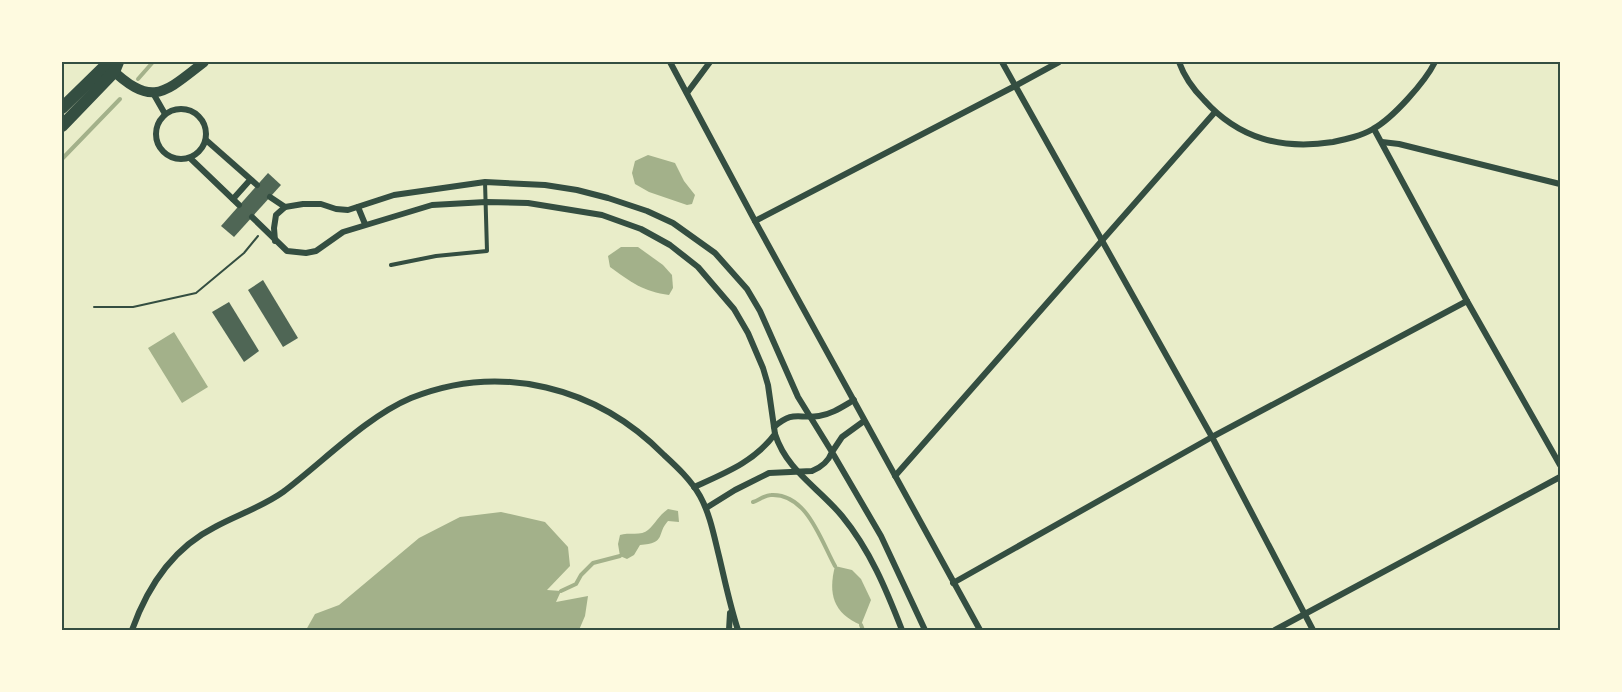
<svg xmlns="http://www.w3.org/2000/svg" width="1622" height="692" font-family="Poppins,sans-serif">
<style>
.water{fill:#a3b18a}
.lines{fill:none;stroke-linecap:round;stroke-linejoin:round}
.stream{stroke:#a3b18a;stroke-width:4}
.building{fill:#4f6655}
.path{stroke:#344e41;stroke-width:2}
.service{stroke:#344e41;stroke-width:4}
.minor{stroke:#344e41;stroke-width:6}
.tertiary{stroke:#344e41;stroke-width:10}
.primary{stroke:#344e41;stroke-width:12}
.neatline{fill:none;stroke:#344e41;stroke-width:2}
</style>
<rect width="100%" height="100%" fill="#e9edc9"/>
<g class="water">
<path d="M 648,155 L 675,163 L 684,181 L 695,195 L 692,204 L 687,205 L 649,192 L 635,184 L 632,173 L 635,161 Z"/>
<path d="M 621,247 L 638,247 L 663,265 L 672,275 L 673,288 L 669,295 C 644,292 629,281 610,267 L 608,256 Z"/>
<path d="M 174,332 L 208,387 L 182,403 L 148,348 Z"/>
<path d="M 668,509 L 678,511 L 679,522 L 668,521 C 656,534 667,543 640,545 L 634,555 L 627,559 L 620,556 L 618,544 L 620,535 C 628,532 642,536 648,530 C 656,523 658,516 668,509 Z"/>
<path d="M 501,512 L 545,522 L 568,547 L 570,566 L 547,590 L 561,591 L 556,602 L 588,596 L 585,616 L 579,630 L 306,630 L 315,614 L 339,605 L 419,538 L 460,517 Z"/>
<path d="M 835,566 L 852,570 L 861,579 L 871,600 L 861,625 C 833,613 828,594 835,566 Z"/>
</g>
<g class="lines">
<g class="stream">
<path d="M 138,79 L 153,62"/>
<path d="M 62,159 L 120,99"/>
<path d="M 753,502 C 759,500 765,495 771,495 C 807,493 821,541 835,566"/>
<path d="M 561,591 L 576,584 L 581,575 L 593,563 L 620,556"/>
<path d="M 861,625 L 863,630"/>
</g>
</g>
<g class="building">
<path d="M 268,173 L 281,185 L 234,237 L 221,226 Z"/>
<path d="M 263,280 L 298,338 L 283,347 L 248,290 Z"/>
<path d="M 229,302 L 259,351 L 244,362 L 212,312 Z"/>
</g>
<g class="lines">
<path class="path" d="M 94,307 L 133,307 L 196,293 L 244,253 L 258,236"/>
<path class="service" d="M 391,265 L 436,256 L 487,251 L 485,182"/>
<g class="minor">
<path d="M 670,62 L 755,221 L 980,630"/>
<path d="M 1002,62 L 1212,437 L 1313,630"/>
<path d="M 1179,62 C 1184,76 1193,89 1204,100 C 1239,139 1282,150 1333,142 C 1347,139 1361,136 1373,129 C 1393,118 1425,82 1435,62"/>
<path d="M 153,93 L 165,114"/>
<path d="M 687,93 L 710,62"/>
<circle cx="181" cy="134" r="25"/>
<path d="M 1374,129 L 1467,301 L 1560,465"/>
<path d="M 206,140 L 257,185"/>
<path d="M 1382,142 L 1399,144 L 1560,184"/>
<path d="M 190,158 L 239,205"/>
<path d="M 270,197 L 285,207"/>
<path d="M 233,199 L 250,180"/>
<path d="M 358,207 L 365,224"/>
<path d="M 252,217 L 287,251 L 306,253 L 316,251 L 343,232 L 432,205 L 486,202 L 528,203 L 602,215 L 641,229 L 670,245 L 698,267 L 734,309 L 748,333 L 763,368 L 768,385 L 775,434 C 754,462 725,473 694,487"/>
<path d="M 755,221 L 1015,86 L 1059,62"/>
<path d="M 275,241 L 274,228 L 276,215 L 285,207 L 303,204 L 321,204 L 336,209 L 348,210 L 394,195 L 485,182 L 545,185 L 577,190 L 608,198 L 647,211 L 673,223 L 715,253 L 747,289 L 760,311 L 798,397 L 832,452 C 828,462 822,467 812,471 L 769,473 L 735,490 L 706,508"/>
<path d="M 864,421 L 842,437 L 832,452 L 881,536 L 925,630"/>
<path d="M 774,427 C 794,410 797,419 819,416 C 832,414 842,407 854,400"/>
<path d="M 775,434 C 787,471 818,487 842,516 C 870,550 886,589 902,630"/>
<path d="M 895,476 L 1215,112"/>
<path d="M 953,583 L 1212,437 L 1467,301"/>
<path d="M 132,630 C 147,588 173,548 215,527 C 237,515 262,507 283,492 C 323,462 366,417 411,398 C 501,362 597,387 664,455 C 677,467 691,480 700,496 C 710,514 714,536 719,556 C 725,581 730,606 738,630"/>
<path d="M 729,630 L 730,613"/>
<path d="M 1275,630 L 1560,477"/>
</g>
<path class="tertiary" d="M 109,67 C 152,108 163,94 204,62"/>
<g class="primary">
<path d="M 62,108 L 106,65 L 117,62"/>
<path d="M 62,126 L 114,72 L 118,62"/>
</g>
</g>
<rect width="1622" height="692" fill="none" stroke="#fefae0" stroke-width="126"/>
<rect x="63" y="63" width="1496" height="566" class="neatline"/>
</svg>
